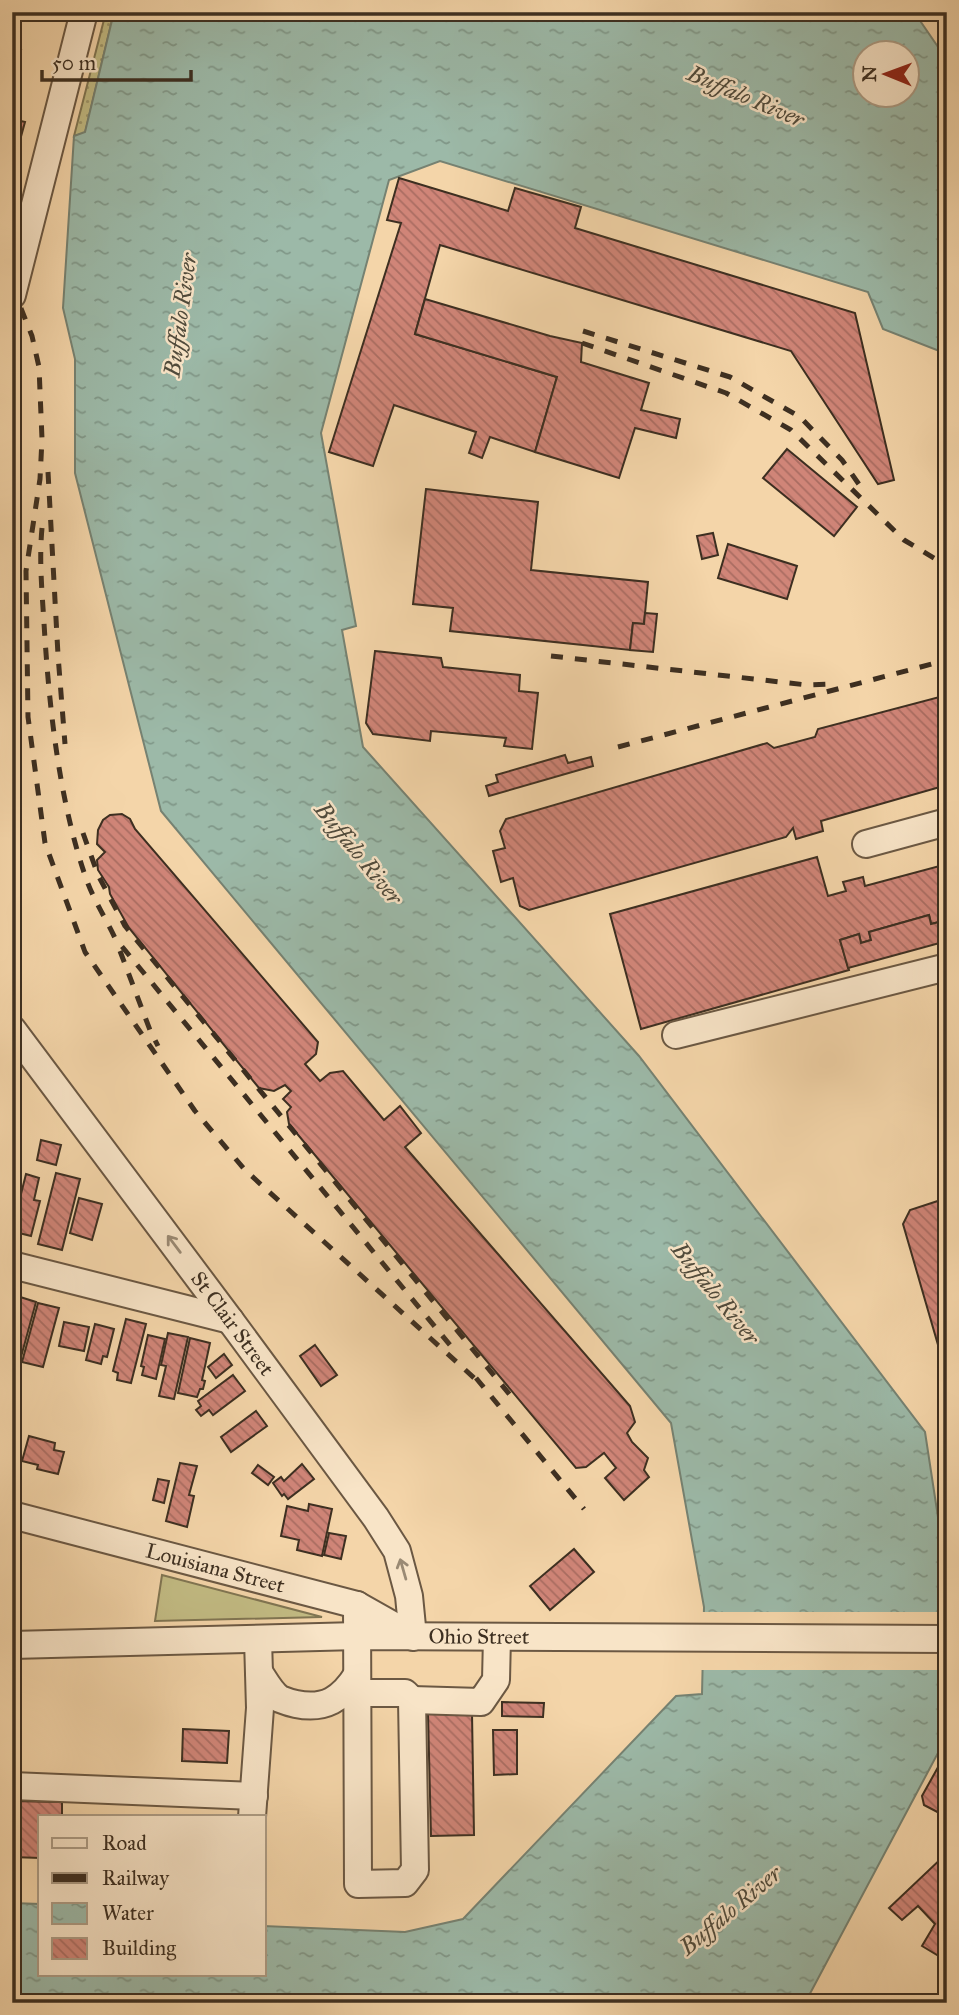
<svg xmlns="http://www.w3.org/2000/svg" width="959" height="2015" font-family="'IM FELL Great Primer',serif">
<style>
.green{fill:#c2bb83;stroke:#807552;stroke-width:2}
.park{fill:url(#park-dots);stroke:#807552;stroke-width:2}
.water{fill:url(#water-ripples);stroke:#768272;stroke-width:2;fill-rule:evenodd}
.pier{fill:#f4d5a9}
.building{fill:url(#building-back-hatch);stroke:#3d2f21;stroke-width:2}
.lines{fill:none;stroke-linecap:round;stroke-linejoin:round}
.minor-casing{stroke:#6b5843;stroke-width:30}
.minor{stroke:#f8e4c7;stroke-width:26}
.rail{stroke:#3d2f21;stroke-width:5;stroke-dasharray:12 12;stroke-linecap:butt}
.oneway{stroke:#9a8a74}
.labels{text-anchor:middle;stroke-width:5;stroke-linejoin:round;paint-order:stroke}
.street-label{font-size:21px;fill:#3d2f21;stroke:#f8e4c7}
.water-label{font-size:23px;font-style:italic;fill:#504b3c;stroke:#f8e4c7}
</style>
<defs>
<pattern id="park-dots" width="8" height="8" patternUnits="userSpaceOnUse" patternTransform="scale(1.75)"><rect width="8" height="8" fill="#c2bb83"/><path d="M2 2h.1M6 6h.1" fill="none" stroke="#9f986b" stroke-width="1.8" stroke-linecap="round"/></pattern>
<pattern id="water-ripples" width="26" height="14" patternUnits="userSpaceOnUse" patternTransform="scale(1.75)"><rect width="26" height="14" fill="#9cb9a8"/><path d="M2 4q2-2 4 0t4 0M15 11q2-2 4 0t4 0" fill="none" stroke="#809788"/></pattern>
<pattern id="building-back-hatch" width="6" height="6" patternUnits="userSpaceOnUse" patternTransform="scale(1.75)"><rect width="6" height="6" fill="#d08578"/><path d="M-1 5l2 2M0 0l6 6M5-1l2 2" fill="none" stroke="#aa6d62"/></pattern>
</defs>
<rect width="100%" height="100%" fill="#f4d5a9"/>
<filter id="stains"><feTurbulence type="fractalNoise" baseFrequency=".00286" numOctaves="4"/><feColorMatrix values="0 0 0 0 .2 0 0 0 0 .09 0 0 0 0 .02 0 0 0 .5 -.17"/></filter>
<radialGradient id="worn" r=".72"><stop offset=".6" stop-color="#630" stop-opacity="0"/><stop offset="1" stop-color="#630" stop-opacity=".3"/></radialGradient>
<path class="green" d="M 162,1575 L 322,1617 L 155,1621 Z"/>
<path class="park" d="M 106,12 L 114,12 L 85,133 L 74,136 Z"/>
<path class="water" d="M 114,12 L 914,12 L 947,60 L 947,354 L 883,329 L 868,292 L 440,161 L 389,180 L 321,433 L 356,626 L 342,630 L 363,747 L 639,1056 L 925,1432 L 947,1576 L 947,1736 L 805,2003 L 12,2003 L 12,1903 L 40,1904 L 40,1975 L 264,1975 L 264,1926 L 405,1932 L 463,1919 L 676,1696 L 702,1694 L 704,1607 L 671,1423 L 161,811 L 75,473 L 75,359 L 63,308 L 74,136 L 85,132 ZM 864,52 L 906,52 L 906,94 L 864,94 Z"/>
<path class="pier" d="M 700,1612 L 947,1612 L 947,1670 L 699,1670 Z"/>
<g class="building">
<path d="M 12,48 L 21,50 L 12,83 Z"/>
<path d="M 12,119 L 25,122 L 19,144 L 12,143 Z"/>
<path d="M 399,178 L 508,211 L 515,188 L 581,207 L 575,228 L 855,313 L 894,480 L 878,484 L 791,351 L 440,245 L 415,334 L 557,377 L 535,452 L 490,437 L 482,458 L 469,453 L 476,432 L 394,405 L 373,466 L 329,452 L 401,223 L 387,220 Z"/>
<path d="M 425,299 L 550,336 L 582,343 L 581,362 L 649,383 L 641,410 L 680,419 L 676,438 L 635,428 L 619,478 L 535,452 L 557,377 L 415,334 Z"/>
<path d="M 787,449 L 857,507 L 834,536 L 763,478 Z"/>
<path d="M 426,489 L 538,502 L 531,570 L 648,582 L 644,624 L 633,623 L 630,650 L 450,631 L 453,608 L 413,604 Z"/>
<path d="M 713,533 L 718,555 L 702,559 L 697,536 Z"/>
<path d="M 728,544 L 797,566 L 787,599 L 718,578 Z"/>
<path d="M 645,613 L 657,614 L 653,652 L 630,650 L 633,623 L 644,624 Z"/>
<path d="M 375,651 L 441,658 L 443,667 L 520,675 L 519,691 L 538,693 L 532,749 L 504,746 L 506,738 L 431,731 L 430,741 L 373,734 L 366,723 Z"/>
<path d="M 947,695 L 947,785 L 821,821 L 823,831 L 796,839 L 793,828 L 786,837 L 529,910 L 520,906 L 513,878 L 501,882 L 493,851 L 505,848 L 500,831 L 506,819 L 767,743 L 774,748 L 815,737 L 818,729 Z"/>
<path d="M 565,755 L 568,763 L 591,757 L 593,766 L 489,796 L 486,786 L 498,782 L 496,775 Z"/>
<path d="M 122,814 L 130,819 L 135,829 L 318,1042 L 316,1054 L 305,1064 L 320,1081 L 330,1073 L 343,1071 L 384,1120 L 400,1106 L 421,1133 L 405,1147 L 630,1406 L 635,1422 L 627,1433 L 632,1442 L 648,1458 L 644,1470 L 649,1477 L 624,1500 L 605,1478 L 616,1468 L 604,1453 L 586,1467 L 576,1468 L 289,1124 L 287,1112 L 291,1107 L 283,1099 L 291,1091 L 285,1085 L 274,1091 L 259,1088 L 129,928 L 110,894 L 109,887 L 98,870 L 97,860 L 105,852 L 97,844 L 98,830 L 103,820 L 110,815 Z"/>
<path d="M 817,857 L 828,896 L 846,891 L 843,882 L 863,877 L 865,886 L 947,864 L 947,920 L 931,924 L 929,915 L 869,932 L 871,940 L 861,943 L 859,934 L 840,940 L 849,970 L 641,1029 L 610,914 Z"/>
<path d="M 929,915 L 931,924 L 947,920 L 947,941 L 848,968 L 840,940 L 859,934 L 861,943 L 871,940 L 869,932 Z"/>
<path d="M 41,1140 L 61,1145 L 56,1165 L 37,1160 Z"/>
<path d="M 56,1173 L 80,1179 L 62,1250 L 38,1244 Z"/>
<path d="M 26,1174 L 39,1178 L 34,1200 L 40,1201 L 31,1236 L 19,1233 L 18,1236 L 12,1234 L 12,1230 Z"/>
<path d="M 79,1198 L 102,1204 L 92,1240 L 70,1233 Z"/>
<path d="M 947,1198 L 947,1376 L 903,1224 L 910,1210 Z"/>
<path d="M 17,1296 L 36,1302 L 15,1379 L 12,1379 L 12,1313 Z"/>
<path d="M 38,1303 L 59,1308 L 43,1367 L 22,1362 Z"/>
<path d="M 126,1319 L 146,1324 L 131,1383 L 117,1380 L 118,1373 L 113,1371 Z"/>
<path d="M 64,1322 L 89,1327 L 84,1351 L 59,1346 Z"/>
<path d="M 95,1324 L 114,1329 L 107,1357 L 103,1356 L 101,1364 L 86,1360 Z"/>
<path d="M 168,1333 L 188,1337 L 174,1399 L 159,1396 L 166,1366 L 161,1365 Z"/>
<path d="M 148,1335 L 165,1339 L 156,1379 L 142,1375 L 144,1367 L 141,1366 Z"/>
<path d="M 190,1338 L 210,1343 L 202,1380 L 205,1381 L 203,1389 L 200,1389 L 197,1397 L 178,1393 Z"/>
<path d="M 315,1345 L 337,1375 L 321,1386 L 300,1356 Z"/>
<path d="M 224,1354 L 232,1365 L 216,1378 L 208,1367 Z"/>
<path d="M 233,1375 L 245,1391 L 213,1415 L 209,1410 L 201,1416 L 196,1410 L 201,1406 L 198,1401 Z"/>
<path d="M 256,1411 L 267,1426 L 231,1452 L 221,1437 Z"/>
<path d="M 29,1436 L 55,1443 L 54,1450 L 64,1452 L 58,1474 L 37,1469 L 38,1465 L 22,1461 Z"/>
<path d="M 180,1463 L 197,1466 L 189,1495 L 194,1496 L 187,1527 L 166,1521 Z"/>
<path d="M 302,1464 L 314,1479 L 288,1499 L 284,1494 L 282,1496 L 273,1483 L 281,1477 L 284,1481 Z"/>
<path d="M 258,1465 L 274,1477 L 268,1485 L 252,1473 Z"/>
<path d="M 158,1479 L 169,1481 L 164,1503 L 153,1500 Z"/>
<path d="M 309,1504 L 332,1509 L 322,1556 L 297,1550 L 299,1540 L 281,1536 L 287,1506 L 308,1511 Z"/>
<path d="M 329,1533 L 346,1536 L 341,1559 L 324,1555 Z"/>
<path d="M 574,1549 L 594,1572 L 550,1610 L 530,1586 Z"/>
<path d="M 502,1702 L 544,1703 L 543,1717 L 502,1716 Z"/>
<path d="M 472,1713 L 474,1835 L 431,1836 L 428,1714 Z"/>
<path d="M 183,1729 L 229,1731 L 227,1763 L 182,1761 Z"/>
<path d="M 493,1730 L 517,1730 L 517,1774 L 494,1775 Z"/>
<path d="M 947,1751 L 947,1817 L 924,1805 L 922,1796 Z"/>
<path d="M 12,1801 L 62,1802 L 62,1817 L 40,1817 L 40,1858 L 12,1857 Z"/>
<path d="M 947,1853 L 947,1961 L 922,1946 L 935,1924 L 918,1906 L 902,1920 L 889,1908 Z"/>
</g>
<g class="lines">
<defs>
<g id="minor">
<path d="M 12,295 L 84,12"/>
<path d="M 866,844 L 947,822"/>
<path id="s1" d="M 12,1029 L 230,1320 L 376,1518 L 397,1551 L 409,1596 L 413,1637"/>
<path d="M 676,1035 L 947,967"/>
<path d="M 12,1265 L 230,1320"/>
<path id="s2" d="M 12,1515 L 357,1605 L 412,1636"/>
<path d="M 357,1605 L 358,1884 L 405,1883 L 415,1870 L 412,1700 L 405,1693 L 357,1693"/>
<path id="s3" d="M 12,1645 L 357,1636 L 947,1639"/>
<path d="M 259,1672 C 265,1681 271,1693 280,1699 C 285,1701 291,1703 296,1704 C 325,1710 342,1699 357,1675"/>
<path d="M 412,1700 L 481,1702 L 496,1680 L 497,1637"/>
<path d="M 12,1786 L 254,1796"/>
<path d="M 252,1817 L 260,1708 L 258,1639"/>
</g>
</defs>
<use href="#minor" class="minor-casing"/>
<use href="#minor" class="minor"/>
<g class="rail">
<path d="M 12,286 L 32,336 L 39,367 L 42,439 L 40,479 L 26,571 L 28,717 L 45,843 L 85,952 L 195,1111 L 245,1170 L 483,1386"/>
<path d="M 583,331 L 730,377 L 800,417 L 842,460 L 863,490"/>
<path d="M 582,343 L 726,393 L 791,430 L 904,540 L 947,566"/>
<path d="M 48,472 L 58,655 L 65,744"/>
<path d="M 42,528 C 39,560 42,591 44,623 C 49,707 59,802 87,881 C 94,900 106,919 115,938 L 450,1345"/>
<path d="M 551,656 L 807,685 L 836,684"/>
<path d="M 618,747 L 947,660"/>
<path d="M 83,833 L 98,875 L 125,926 L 515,1401"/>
<path d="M 120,951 L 150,1030 L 158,1046"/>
<path d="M 476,1378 L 584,1509"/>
</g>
</g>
<defs><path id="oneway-shaft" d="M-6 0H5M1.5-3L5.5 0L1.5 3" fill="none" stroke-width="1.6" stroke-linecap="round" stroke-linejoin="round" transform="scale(1.75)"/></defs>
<g class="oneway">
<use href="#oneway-shaft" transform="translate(174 1244) rotate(-127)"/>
<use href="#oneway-shaft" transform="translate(403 1569) rotate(-106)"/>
</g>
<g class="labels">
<g class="street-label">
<text dy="7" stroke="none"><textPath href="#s1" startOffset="368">St Clair Street</textPath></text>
<text dy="7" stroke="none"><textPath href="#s2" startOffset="210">Louisiana Street</textPath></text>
<text dy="7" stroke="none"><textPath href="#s3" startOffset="467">Ohio Street</textPath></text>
</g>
<g class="water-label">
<text transform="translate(746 96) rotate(23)" y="8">Buffalo River</text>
<text transform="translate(180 315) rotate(-82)" y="8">Buffalo River</text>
<text transform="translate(359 853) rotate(51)" y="8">Buffalo River</text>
<text transform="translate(716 1293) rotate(51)" y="8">Buffalo River</text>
<text transform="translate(730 1910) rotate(-40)" y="8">Buffalo River</text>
</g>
</g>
<rect width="959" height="2015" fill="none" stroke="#f4d5a9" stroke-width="42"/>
<rect x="14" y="14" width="931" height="1987" fill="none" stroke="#3d2f21" stroke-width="3.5"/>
<rect x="21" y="21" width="917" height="1973" fill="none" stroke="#3d2f21" stroke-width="2"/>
<rect x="38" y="1815" width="228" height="161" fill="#f8e4c7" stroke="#ad9c85" stroke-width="2"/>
<rect x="52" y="1838" width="35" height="10" fill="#f8e4c7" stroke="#ad9c85" stroke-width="2"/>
<text x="102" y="1850" font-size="21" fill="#3d2f21">Road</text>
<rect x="52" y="1873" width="35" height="10" fill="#3d2f21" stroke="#ad9c85" stroke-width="2"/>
<text x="102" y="1885" font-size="21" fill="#3d2f21">Railway</text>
<rect x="52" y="1903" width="35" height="21" fill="url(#water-ripples)" stroke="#ad9c85" stroke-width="2"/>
<text x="102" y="1920" font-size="21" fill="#3d2f21">Water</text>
<rect x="52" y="1938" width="35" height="21" fill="url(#building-back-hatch)" stroke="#ad9c85" stroke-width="2"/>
<text x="102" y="1955" font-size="21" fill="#3d2f21">Building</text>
<g transform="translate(886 74) rotate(271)"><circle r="33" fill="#f8e4c7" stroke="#ad9c85" stroke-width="2"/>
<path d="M0-5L12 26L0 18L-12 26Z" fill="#8f2418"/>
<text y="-10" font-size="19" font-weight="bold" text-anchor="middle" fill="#3d2f21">N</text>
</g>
<path d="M42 70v10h149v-10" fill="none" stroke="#3d2f21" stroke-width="3.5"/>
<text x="52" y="70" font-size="21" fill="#3d2f21" stroke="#f8e4c7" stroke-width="5" paint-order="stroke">50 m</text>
<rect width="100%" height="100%" filter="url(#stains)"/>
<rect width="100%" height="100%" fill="url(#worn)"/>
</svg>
